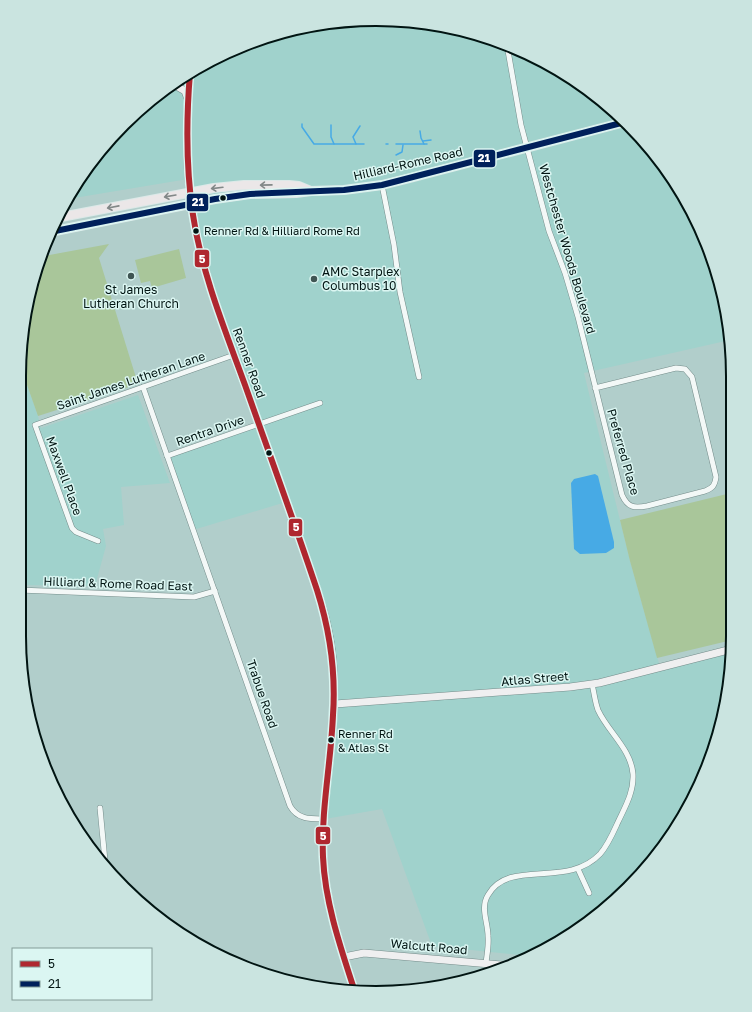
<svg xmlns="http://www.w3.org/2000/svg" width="752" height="1012" font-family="'Golos Text',sans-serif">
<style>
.built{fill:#a0d2cc}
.green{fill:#a9c69a}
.water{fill:#47aae5}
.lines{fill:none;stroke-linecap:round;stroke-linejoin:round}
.stream{stroke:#47aae5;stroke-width:1.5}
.street-casing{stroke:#748c8a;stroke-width:6}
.secondary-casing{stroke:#748c8a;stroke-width:8}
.primary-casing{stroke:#dce9e8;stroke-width:10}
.street{stroke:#f3f8f7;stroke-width:5}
.secondary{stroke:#efeff0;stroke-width:7}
.primary{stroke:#ebe7e8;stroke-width:8}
.bus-1-casing{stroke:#dbf6f2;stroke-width:9}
.bus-2-casing{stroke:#dbf6f2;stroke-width:9}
.bus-1{stroke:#af272f;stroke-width:6}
.bus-2{stroke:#00205b;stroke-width:6}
.oneway{stroke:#828888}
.bus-dot{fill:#011412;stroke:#dbf6f2;stroke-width:1.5}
.poi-dot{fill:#3f5553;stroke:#dbf6f2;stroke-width:1.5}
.labels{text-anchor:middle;stroke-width:3;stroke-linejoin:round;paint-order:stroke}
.bus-label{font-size:11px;fill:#011412;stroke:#dbf6f2;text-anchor:start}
.street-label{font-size:12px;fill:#011412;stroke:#dbf6f2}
.poi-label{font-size:12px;fill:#011412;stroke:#dbf6f2;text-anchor:start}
.rim{fill:none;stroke:#011412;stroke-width:2}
.line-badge{stroke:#dbf6f2;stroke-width:1.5}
.badge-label{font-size:11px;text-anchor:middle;font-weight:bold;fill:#fff}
</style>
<rect width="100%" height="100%" fill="#b1cecb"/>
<g class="built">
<path d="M 353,20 L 423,22 L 491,38 L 555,67 L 612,108 L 659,159 L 706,240 L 730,329 L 730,340 L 584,373 L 630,561 L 660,667 L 732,649 L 732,660 L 721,729 L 685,814 L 644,872 L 593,919 L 530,956 L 432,946 L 382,809 L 325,819 L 335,710 L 331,645 L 286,502 L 193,530 L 167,456 L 259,424 L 209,281 L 188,179 L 74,198 L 70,197 L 79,178 L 159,93 L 218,56 L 284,31 Z"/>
<path d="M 20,365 L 38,416 L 41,428 L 138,395 L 170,483 L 121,487 L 124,525 L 103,529 L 106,546 L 95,586 L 19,585 Z"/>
</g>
<g class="green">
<path d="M 109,244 L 99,258 L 138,384 L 38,416 L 20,365 L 20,353 L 31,284 L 44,256 Z"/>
<path d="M 179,249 L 186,278 L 152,288 L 150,281 L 141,283 L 135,260 Z"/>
<path d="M 731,493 L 732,640 L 657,658 L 630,561 L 620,520 Z"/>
</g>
<path class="water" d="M 595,474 L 598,476 L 614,542 L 614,548 L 606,553 L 580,554 L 574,549 L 571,483 L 574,479 Z"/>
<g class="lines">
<g class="stream">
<path d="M 302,124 L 302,127 L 314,144 L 334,144"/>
<path d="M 331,125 L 331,137 L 334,144 L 356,144"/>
<path d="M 360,126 L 353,137 L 356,144 L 364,144"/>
<path d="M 420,131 L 421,138 L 424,144"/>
<path d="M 423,141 L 431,140"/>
<path d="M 386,144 L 388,144"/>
<path d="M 396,144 L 427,144"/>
<path d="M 396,155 L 402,152 L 403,145"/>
</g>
<defs>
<g id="street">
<path d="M 507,45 L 521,125 L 549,231 L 565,273 L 578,317 L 622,495 C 628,508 634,508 647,506 L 705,491 C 713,488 715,485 716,477 L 692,377 L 685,369 L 676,368 L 595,388"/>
<path d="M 382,185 L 394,245 L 400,292 L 419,377"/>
<path d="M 143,387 L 290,806 C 298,820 311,819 325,819"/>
<path d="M 167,456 L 320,403"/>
<path d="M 98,541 L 76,532 L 72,528 L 35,425 L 234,355"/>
<path d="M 19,590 L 194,597 L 215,591"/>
<path d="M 100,808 L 105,861"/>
<path d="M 578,869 L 589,893"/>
<path d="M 486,963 C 487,954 489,945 488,936 C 488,922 480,908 488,895 C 509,858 567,889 600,854 C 608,845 613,833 618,822 C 625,807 634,792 633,774 C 631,749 608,732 598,710 C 595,702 594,692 592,684"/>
</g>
<g id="secondary">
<path d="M 190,73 C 187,111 185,154 190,192 C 197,257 221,321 244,383 C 261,430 278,478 295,526 C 306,560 321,594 328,629 C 345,706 321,780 323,856 C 325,902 340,945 354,989"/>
<path d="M 176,82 L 185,80 L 190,73"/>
<path d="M 173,84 L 185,91 L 188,99"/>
<path d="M 335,704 L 570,687 L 599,683 L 732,649"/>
<path d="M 344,957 L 364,953 L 513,966"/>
</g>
<g id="primary">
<path d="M 61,217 L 214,188 L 244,185 L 289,185 L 299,186 L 311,191"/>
<path d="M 55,231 L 215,199 L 250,194 L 296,193 L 311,191 L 344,190 L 382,185 L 410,178 L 625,122"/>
</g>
</defs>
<use href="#street" class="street-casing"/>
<use href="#secondary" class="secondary-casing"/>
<use href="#primary" class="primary-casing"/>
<use href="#street" class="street"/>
<use href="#secondary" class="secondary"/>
<use href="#primary" class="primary"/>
<defs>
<path id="bus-1" d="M 190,73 C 186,121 186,168 193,215 C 202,274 225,330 245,385 C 269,453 294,521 317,590 C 330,631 336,672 333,715 C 331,762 321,810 323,857 C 325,902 340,946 354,989"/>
<path id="bus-2" d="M 55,231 L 215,199 L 250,194 L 344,190 L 382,185 L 625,122"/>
</defs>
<use href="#bus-1" class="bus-1-casing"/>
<use href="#bus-2" class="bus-2-casing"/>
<use href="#bus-1" class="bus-1"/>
<use href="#bus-2" class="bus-2"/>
</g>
<defs><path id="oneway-shaft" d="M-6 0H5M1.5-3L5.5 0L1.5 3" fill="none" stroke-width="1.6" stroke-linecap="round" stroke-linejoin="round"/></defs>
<g class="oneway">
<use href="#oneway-shaft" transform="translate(266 185) rotate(179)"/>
<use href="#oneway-shaft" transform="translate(217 188) rotate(173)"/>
<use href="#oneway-shaft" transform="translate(170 196) rotate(170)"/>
<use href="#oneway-shaft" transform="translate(113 207) rotate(169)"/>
</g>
<g class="bus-dot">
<circle cx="223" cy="198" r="3.5"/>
<circle cx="196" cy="231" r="3.5"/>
<circle cx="269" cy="453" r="3.5"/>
<circle cx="331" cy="740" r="3.5"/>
</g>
<g class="poi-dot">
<circle cx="131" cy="276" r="4"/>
<circle cx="314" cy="279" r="4"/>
</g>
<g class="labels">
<g class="bus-label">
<text x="204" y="235">Renner Rd &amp; Hilliard Rome Rd</text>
<text x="338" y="738">Renner Rd<tspan x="338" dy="14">&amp; Atlas St</tspan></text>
</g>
<g class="street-label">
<text transform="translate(408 164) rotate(-13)" y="4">Hilliard-Rome Road</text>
<text transform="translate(567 249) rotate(74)" y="4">Westchester Woods Boulevard</text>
<text transform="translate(249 363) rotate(70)" y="4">Renner Road</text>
<text transform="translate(131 381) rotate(-19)" y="4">Saint James Lutheran Lane</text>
<text transform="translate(210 431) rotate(-19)" y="4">Rentra Drive</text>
<text transform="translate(623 452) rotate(74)" y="4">Preferred Place</text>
<text transform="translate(64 476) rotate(70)" y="4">Maxwell Place</text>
<text transform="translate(118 584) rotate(2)" y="4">Hilliard &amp; Rome Road East</text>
<text transform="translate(535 679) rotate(-5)" y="4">Atlas Street</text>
<text transform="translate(262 694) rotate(71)" y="4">Trabue Road</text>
<text transform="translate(429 947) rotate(5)" y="4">Walcutt Road</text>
</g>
<g class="poi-label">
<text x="322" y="276">AMC Starplex<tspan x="322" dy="14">Columbus 10</tspan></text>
<text x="131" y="294" text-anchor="middle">St James<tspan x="131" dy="14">Lutheran Church</tspan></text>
</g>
</g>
<path d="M0 0H752V1012H0ZM376 26H376A350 350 0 0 1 726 376V636A350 350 0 0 1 376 986H376A350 350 0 0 1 26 636V376A350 350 0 0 1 376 26Z" fill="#cae4e0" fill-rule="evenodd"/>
<path class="rim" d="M376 26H376A350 350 0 0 1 726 376V636A350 350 0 0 1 376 986H376A350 350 0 0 1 26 636V376A350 350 0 0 1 376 26Z"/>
<g class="line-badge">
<rect x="473" y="149" width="23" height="19" rx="4" fill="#00205b"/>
<rect x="186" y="193" width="23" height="19" rx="4" fill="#00205b"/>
<rect x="194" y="249" width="16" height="19" rx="4" fill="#af272f"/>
<rect x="288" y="518" width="15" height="19" rx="4" fill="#af272f"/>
<rect x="315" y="826" width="16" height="19" rx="4" fill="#af272f"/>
</g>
<g class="badge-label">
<text x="484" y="162">21</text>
<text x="198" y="206">21</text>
<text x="202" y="263">5</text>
<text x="296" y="531">5</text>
<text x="323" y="840">5</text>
</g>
<rect x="12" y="948" width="140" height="52" fill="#dbf6f2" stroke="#849c98"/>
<rect x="20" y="961" width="20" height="6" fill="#af272f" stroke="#849c98"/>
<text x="48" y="968" font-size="12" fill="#011412">5</text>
<rect x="20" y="981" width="20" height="6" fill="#00205b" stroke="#849c98"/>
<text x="48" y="988" font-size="12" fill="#011412">21</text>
</svg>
